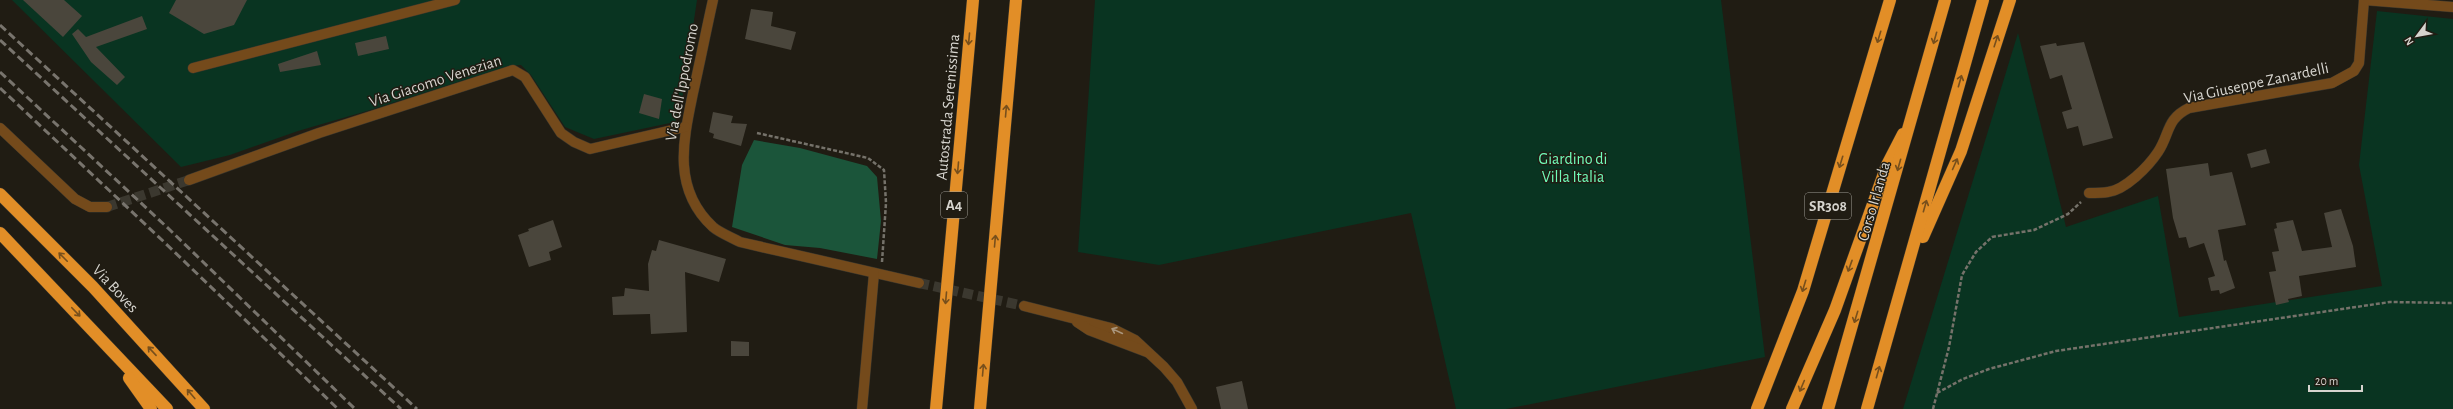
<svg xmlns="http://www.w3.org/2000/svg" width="2453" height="409" font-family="'Alegreya Sans',sans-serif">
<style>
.green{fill:#093421}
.forest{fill:#1b553a}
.building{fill:#4a463c}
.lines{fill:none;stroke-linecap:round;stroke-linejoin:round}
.minor-tunnel{stroke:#3b382f;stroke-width:10;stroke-dasharray:10 5;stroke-linecap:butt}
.minor-casing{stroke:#39362d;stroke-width:11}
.highway-casing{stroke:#39362d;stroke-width:13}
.path{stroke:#75726a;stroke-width:2.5;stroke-dasharray:4 2;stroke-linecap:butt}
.minor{stroke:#744a1b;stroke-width:10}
.highway{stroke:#e28e27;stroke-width:12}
.rail{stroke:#78746d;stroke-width:3;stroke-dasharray:8 4;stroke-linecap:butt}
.oneway{stroke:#774f1c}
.oneway2{stroke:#aa967d}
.labels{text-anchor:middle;stroke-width:3;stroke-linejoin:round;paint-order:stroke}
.shield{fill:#201c13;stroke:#9f9d96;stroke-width:1}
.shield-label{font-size:15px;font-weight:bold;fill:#d6d4ce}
.street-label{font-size:16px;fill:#d6d4ce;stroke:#201c13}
.park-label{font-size:16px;fill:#70fcb9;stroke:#201c13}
</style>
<rect width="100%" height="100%" fill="#201c13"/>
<g class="green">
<path d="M 12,0 L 697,0 L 682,100 L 675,122 L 594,139 L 565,127 L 531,75 L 521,65 L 508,66 L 367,111 L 298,131 L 230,155 L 181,167 Z"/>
<path d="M 1095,0 L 1721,0 L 1765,357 L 1506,409 L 1456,409 L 1411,213 L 1159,265 L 1078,252 Z"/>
<path d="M 2377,11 L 2453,19 L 2453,409 L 1903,409 L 2018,33 L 2066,227 L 2158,196 L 2179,317 L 2382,286 L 2359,165 Z"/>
</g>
<path class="forest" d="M 754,140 L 800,148 L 867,166 L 877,177 L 881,221 L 877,259 L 820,248 L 785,245 L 732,227 L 742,165 Z"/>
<g class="building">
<path d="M 23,0 L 64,0 L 82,16 L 63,37 Z"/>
<path d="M 176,0 L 247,0 L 234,25 L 204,34 L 169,13 Z"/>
<path d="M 751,9 L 773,12 L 771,26 L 796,32 L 791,50 L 745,39 Z"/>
<path d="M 142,16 L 147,29 L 96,47 L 125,77 L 117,85 L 91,62 L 72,34 L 78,29 L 86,37 Z"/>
<path d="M 386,36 L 389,49 L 358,56 L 355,43 Z"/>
<path d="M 2084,42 L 2113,138 L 2083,146 L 2078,126 L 2067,129 L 2062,112 L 2072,109 L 2062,75 L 2050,79 L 2040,46 L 2056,43 L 2057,46 Z"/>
<path d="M 317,51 L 321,65 L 280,72 L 278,64 Z"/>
<path d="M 644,94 L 662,99 L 659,119 L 639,113 Z"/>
<path d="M 713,112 L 733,116 L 731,123 L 747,124 L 741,146 L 713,138 L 714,134 L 709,132 Z"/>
<path d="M 2266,149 L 2270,163 L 2251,168 L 2247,154 Z"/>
<path d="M 2208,163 L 2210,176 L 2232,172 L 2246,225 L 2218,230 L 2224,261 L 2226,260 L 2235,288 L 2220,294 L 2219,290 L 2211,291 L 2208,278 L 2215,276 L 2204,243 L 2189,248 L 2186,237 L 2179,238 L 2173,218 L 2166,169 Z"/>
<path d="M 2341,209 L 2353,246 L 2356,267 L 2299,276 L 2302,296 L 2288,299 L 2289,302 L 2276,305 L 2269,272 L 2276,271 L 2272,252 L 2279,251 L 2274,229 L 2277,228 L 2276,223 L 2293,220 L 2302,251 L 2332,247 L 2324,213 Z"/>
<path d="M 553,220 L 562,247 L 549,252 L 551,260 L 529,267 L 518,235 L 529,231 L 528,229 Z"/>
<path d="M 659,240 L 726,259 L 719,282 L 685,272 L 687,332 L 651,334 L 650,314 L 613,315 L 612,297 L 624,296 L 625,288 L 649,291 L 648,264 L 652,250 L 656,251 Z"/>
<path d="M 731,341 L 749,342 L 749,356 L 731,356 Z"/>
<path d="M 1242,381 L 1248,409 L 1221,409 L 1216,387 Z"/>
</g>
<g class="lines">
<g class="minor-tunnel">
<path d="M 107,207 L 189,180"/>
<path d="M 919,283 L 1024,306"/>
</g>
<defs>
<g id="minor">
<path d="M 713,0 C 706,31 700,62 693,93 C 683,141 672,189 713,227 C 720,233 731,237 740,242 L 919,283"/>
<path d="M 2364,0 L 2453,7"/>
<path d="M 193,68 L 455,0"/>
<path d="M 0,128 L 75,199 L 90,207 L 107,207"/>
<path d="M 189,180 L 319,133 L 513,70 L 525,77 L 561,133 L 574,142 L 590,149 L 685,127"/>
<path d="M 2089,193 C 2095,193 2102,193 2108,192 C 2125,190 2148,167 2158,152 C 2170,134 2166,119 2189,108 L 2332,83 L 2354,71 L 2359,63 L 2364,0"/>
<path d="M 1024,306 L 1111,328 L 1135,340 L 1164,367 L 1177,382 L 1192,409"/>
<path d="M 1077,322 L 1089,330 L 1147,352"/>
<path d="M 862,409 L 874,273"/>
</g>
<g id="highway">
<path d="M 0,194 L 93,287 L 204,409"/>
<path d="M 0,233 L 167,409"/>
<path d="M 1923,237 L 1961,151 L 2010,0"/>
<path d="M 129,378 L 151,409"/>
<path d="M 936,409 L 973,0"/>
<path d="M 980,409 L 1016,0"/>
<path d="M 1757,409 L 1803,291 L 1890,0"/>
<path d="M 1792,409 L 1835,310 L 1887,165 L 1903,134"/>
<path d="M 1828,409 L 1945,0"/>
<path d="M 1867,409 L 1983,0"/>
</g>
</defs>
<use href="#minor" class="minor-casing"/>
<use href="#highway" class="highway-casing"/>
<g class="path">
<path d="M 757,133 L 868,158 L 884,170 L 886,203 L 882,262"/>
<path d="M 1937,393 L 1963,379 L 1989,369 L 2056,351 L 2390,302 L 2453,303"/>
<path d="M 1933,409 L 1949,347 L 1962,275 L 1976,252 L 1992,237 L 2034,230 L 2068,214 L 2081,202"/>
</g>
<use href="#minor" class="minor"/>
<use href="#highway" class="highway"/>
<g class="rail">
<path d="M 0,25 L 417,409"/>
<path d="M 0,40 L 401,409"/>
<path d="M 0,72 L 170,230 L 355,409"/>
<path d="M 0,88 L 162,240 L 338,409"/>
</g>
</g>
<defs><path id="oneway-shaft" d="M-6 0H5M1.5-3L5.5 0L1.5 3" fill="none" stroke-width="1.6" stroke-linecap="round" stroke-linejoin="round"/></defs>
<g class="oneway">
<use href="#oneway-shaft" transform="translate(1879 37) rotate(107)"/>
<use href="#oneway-shaft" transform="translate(1935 38) rotate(106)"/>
<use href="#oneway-shaft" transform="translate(969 39) rotate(95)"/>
<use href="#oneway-shaft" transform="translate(1996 41) rotate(-72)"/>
<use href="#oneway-shaft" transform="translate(1960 81) rotate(-74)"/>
<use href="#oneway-shaft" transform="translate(1006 111) rotate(-85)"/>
<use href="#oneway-shaft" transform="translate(1841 162) rotate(107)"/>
<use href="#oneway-shaft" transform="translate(1955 164) rotate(-66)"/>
<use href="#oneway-shaft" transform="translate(1899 165) rotate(106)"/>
<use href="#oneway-shaft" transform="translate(958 168) rotate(95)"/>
<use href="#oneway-shaft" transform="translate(1925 206) rotate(-74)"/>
<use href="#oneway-shaft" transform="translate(995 241) rotate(-85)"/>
<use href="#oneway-shaft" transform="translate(63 257) rotate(-135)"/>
<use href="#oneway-shaft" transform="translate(1850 266) rotate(110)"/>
<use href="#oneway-shaft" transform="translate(1804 286) rotate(107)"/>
<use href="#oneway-shaft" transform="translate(946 298) rotate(95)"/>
<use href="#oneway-shaft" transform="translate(76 312) rotate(46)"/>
<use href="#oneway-shaft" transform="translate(1856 317) rotate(107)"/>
<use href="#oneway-shaft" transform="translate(152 351) rotate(-133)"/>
<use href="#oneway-shaft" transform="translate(983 370) rotate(-85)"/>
<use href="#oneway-shaft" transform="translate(1878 372) rotate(-74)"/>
<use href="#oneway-shaft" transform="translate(1802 386) rotate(113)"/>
<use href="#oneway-shaft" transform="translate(191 394) rotate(-130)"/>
</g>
<use class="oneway2" href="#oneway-shaft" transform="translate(1117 331) rotate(-155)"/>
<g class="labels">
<g class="shield">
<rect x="941" y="192" width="26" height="26" rx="3"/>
<rect x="1805" y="193" width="46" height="26" rx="3"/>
</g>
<g class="shield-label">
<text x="954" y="210">A4</text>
<text x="1828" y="211">SR308</text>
</g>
<g class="street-label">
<text transform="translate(435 80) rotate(-18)" y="6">Via Giacomo Venezian</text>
<text transform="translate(681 82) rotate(-79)" y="6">Via dell'Ippodromo</text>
<text transform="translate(2256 82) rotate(-12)" y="6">Via Giuseppe Zanardelli</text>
<text transform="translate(947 107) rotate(-85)" y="6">Autostrada Serenissima</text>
<text transform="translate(1873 201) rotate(-74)" y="6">Corso Irlanda</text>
<text transform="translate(116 288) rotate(47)" y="6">Via Boves</text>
</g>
<g class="park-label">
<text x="1573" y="164">Giardino di<tspan x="1573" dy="18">Villa Italia</tspan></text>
</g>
</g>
<g transform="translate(2417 36) rotate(238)" stroke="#201c13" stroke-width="3" paint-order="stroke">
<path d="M0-3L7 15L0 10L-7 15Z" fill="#d6d4ce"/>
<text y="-6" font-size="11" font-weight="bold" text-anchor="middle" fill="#d6d4ce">N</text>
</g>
<path d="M2309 385v6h53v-6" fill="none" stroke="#d6d4ce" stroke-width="2"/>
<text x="2315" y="385" font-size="12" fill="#d6d4ce" stroke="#201c13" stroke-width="3" paint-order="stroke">20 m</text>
</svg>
